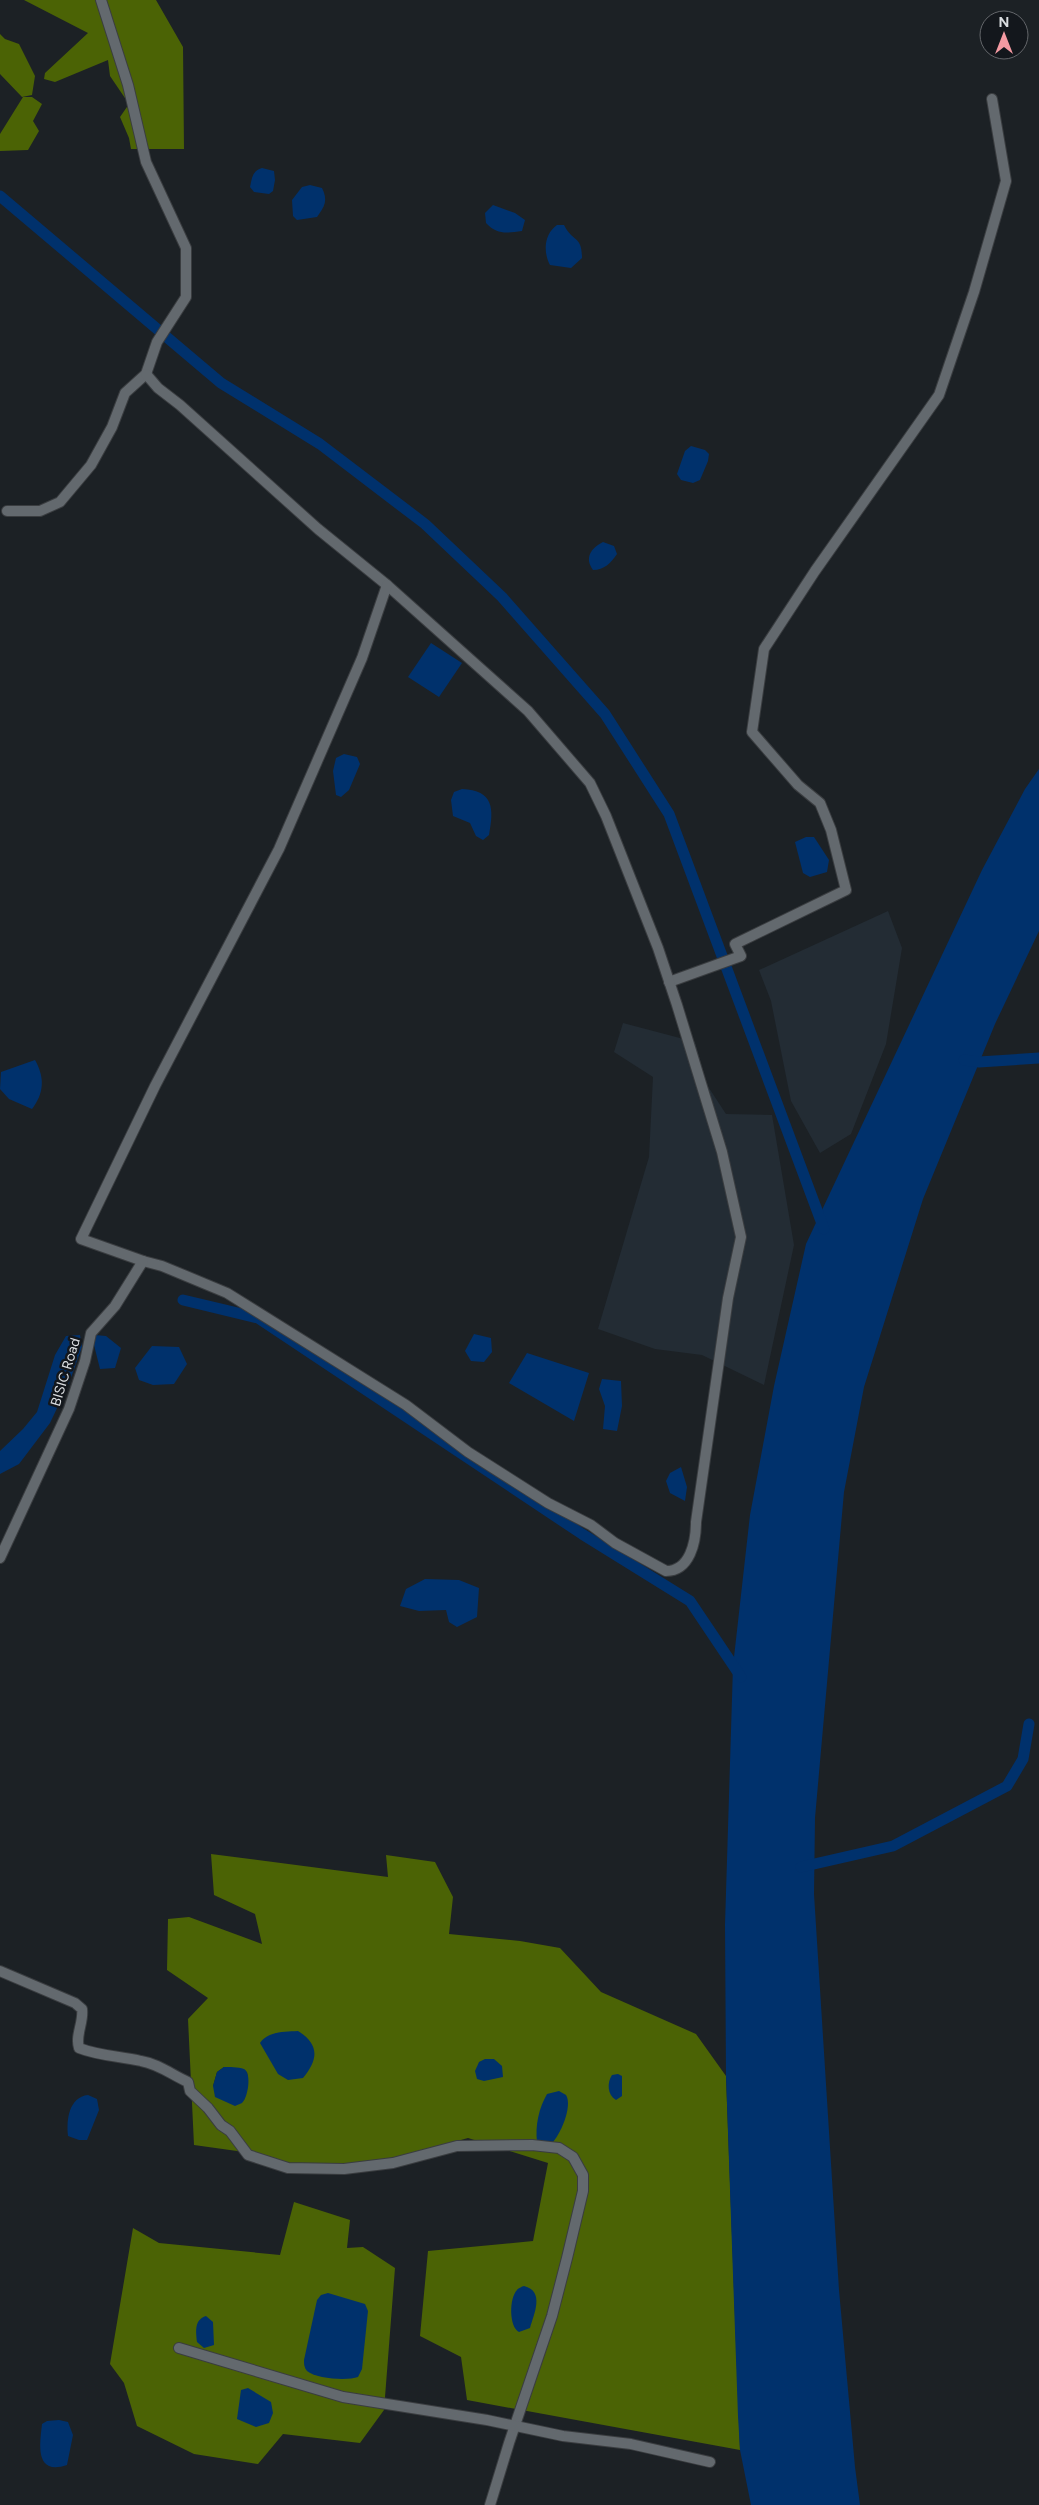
<svg xmlns="http://www.w3.org/2000/svg" width="1039" height="2505" font-family="Figtree,sans-serif">
<style>
.built{fill:#232c34}
.forest{fill:#4b6305;fill-rule:evenodd}
.water{fill:#00316c}
.lines{fill:none;stroke-linecap:round;stroke-linejoin:round}
.canal{stroke:#00316c;stroke-width:11}
.minor-casing{stroke:#3a3d40;stroke-width:12}
.minor{stroke:#63696e;stroke-width:10}
.labels{text-anchor:middle;stroke-width:5;stroke-linejoin:round;paint-order:stroke}
.street-label{font-size:14px;fill:#dadde0;stroke:#13171c}
</style>
<rect width="100%" height="100%" fill="#1c2125"/>
<g class="built">
<path d="M 888,911 L 902,948 L 886,1044 L 851,1134 L 820,1153 L 791,1101 L 771,1001 L 759,970 Z"/>
<path d="M 623,1023 L 695,1042 L 707,1085 L 726,1114 L 772,1115 L 794,1245 L 764,1385 L 702,1355 L 655,1349 L 598,1329 L 649,1157 L 653,1077 L 614,1052 Z"/>
</g>
<g class="forest">
<path d="M 24,0 L 156,0 L 183,47 L 184,149 L 131,149 L 129,138 L 120,117 L 129,104 L 110,76 L 108,60 L 55,82 L 44,79 L 45,73 L 88,33 Z"/>
<path d="M 0,34 L 5,39 L 19,44 L 35,76 L 32,95 L 22,97 L 0,74 Z"/>
<path d="M 23,97 L 32,97 L 42,104 L 33,121 L 39,131 L 28,150 L 0,151 L 0,134 Z"/>
<path d="M 211,1854 L 388,1877 L 386,1855 L 435,1862 L 453,1897 L 449,1934 L 520,1941 L 560,1948 L 601,1992 L 696,2034 L 726,2076 L 740,2450 L 467,2400 L 461,2357 L 420,2336 L 428,2251 L 533,2241 L 548,2163 L 468,2138 L 372,2165 L 287,2166 L 237,2151 L 194,2145 L 188,2019 L 208,1998 L 167,1970 L 168,1919 L 189,1917 L 262,1944 L 255,1914 L 214,1895 ZM 224,2067 L 247,2072 L 248,2080 L 244,2100 L 213,2086 L 217,2072 Z"/>
<path d="M 294,2202 L 350,2220 L 347,2248 L 363,2247 L 395,2268 L 384,2410 L 360,2443 L 283,2434 L 258,2464 L 194,2454 L 137,2426 L 124,2383 L 110,2364 L 133,2228 L 159,2243 L 280,2255 Z"/>
</g>
<g class="water">
<path d="M 262,168 L 274,171 L 275,180 L 273,191 L 269,194 L 254,192 L 250,187 C 252,178 252,171 262,168 Z"/>
<path d="M 310,185 L 322,188 C 328,200 325,206 317,217 L 297,220 L 293,216 L 292,200 L 302,187 Z"/>
<path d="M 493,205 L 515,213 L 525,220 L 522,231 C 507,233 497,235 486,223 L 485,213 Z"/>
<path d="M 557,225 L 564,225 C 573,243 582,235 582,258 L 571,268 L 550,265 C 543,252 544,234 557,225 Z"/>
<path d="M 691,446 L 705,450 L 709,454 L 708,461 L 700,480 L 693,483 L 681,480 L 677,474 L 685,451 Z"/>
<path d="M 603,542 L 614,546 L 617,554 C 611,563 604,570 593,570 C 584,558 591,548 603,542 Z"/>
<path d="M 431,643 L 462,663 L 439,697 L 408,677 Z"/>
<path d="M 344,754 L 357,757 L 360,764 L 349,790 L 341,797 L 336,795 L 333,771 L 336,758 Z"/>
<path d="M 1039,769 L 1039,931 L 995,1024 L 923,1199 L 864,1387 L 844,1492 L 815,1818 L 814,1894 L 839,2290 L 855,2467 L 860,2505 L 751,2505 L 740,2450 L 738,2416 L 726,2076 L 725,1925 L 733,1666 L 750,1515 L 774,1386 L 806,1244 L 982,870 L 1025,789 Z"/>
<path d="M 462,789 C 494,790 494,809 489,835 L 483,840 L 476,836 L 470,823 L 453,816 L 451,800 L 454,792 Z"/>
<path d="M 806,837 L 814,837 L 829,860 L 827,872 L 810,877 L 803,873 L 795,842 Z"/>
<path d="M 35,1060 C 45,1078 44,1093 32,1109 L 9,1099 L 0,1089 L 1,1072 Z"/>
<path d="M 474,1334 L 491,1338 L 492,1352 L 484,1362 L 471,1361 L 465,1351 Z"/>
<path d="M 80,1335 L 82,1347 L 69,1383 L 50,1423 L 19,1464 L 0,1474 L 0,1451 L 23,1429 L 37,1412 L 55,1355 L 66,1336 Z"/>
<path d="M 95,1335 L 106,1336 L 121,1348 L 115,1368 L 100,1369 L 94,1345 Z"/>
<path d="M 152,1346 L 179,1347 L 187,1364 L 174,1384 L 153,1385 L 139,1380 L 135,1368 Z"/>
<path d="M 527,1353 L 589,1373 L 574,1421 L 509,1383 Z"/>
<path d="M 602,1379 L 621,1381 L 622,1406 L 617,1431 L 603,1429 L 605,1406 L 599,1389 Z"/>
<path d="M 681,1467 L 687,1487 L 685,1501 L 670,1493 L 666,1481 L 670,1473 Z"/>
<path d="M 425,1579 L 459,1580 L 479,1588 L 477,1617 L 457,1627 L 449,1622 L 446,1610 L 419,1611 L 400,1606 L 406,1589 Z"/>
<path d="M 298,2031 C 319,2044 319,2059 303,2078 L 288,2080 L 278,2074 L 260,2043 C 268,2031 284,2032 298,2031 Z"/>
<path d="M 485,2059 L 494,2059 L 502,2066 L 503,2077 L 484,2081 L 477,2079 L 475,2071 L 479,2062 Z"/>
<path d="M 224,2067 C 229,2067 238,2067 244,2069 C 252,2073 248,2098 242,2103 C 240,2104 237,2105 235,2106 L 215,2097 L 213,2086 L 217,2072 Z"/>
<path d="M 618,2074 L 622,2076 L 622,2096 L 616,2100 C 607,2095 607,2082 612,2075 Z"/>
<path d="M 559,2091 L 566,2095 C 573,2106 560,2136 551,2144 L 537,2142 C 535,2125 539,2108 547,2094 Z"/>
<path d="M 88,2095 L 97,2099 L 99,2110 L 87,2140 L 79,2140 L 68,2136 C 66,2120 69,2097 88,2095 Z"/>
<path d="M 524,2286 C 545,2291 534,2314 530,2328 L 519,2332 C 509,2327 509,2298 517,2290 C 517,2289 523,2286 524,2286 Z"/>
<path d="M 328,2293 L 365,2304 L 368,2311 L 362,2369 L 358,2377 C 348,2381 316,2379 307,2371 C 304,2367 304,2364 304,2360 L 317,2300 L 321,2295 Z"/>
<path d="M 206,2316 L 213,2322 L 214,2345 L 204,2348 L 197,2342 C 196,2331 194,2320 206,2316 Z"/>
<path d="M 248,2388 L 271,2402 L 273,2413 L 269,2423 L 256,2427 L 237,2419 L 241,2390 Z"/>
<path d="M 59,2420 L 68,2422 L 73,2435 L 67,2465 C 34,2476 40,2443 42,2424 L 47,2421 Z"/>
</g>
<g class="lines">
<g class="canal">
<path d="M 0,196 L 221,383 L 320,444 L 425,524 L 502,597 L 605,714 L 669,814 L 824,1229"/>
<path d="M 964,1060 L 979,1062 L 1039,1058"/>
<path d="M 183,1300 L 258,1318 L 582,1534 L 690,1601 L 741,1677"/>
<path d="M 801,1867 L 893,1846 L 1007,1786 L 1023,1759 L 1029,1724"/>
</g>
<defs>
<g id="minor">
<path d="M 7,511 L 40,511 L 60,502 L 91,465 L 112,427 L 125,393 L 146,374 L 157,342 L 186,297 L 186,248 L 146,162 L 128,85 L 101,0"/>
<path d="M 669,982 L 741,956 L 735,944 L 846,890 L 831,830 L 820,803 L 798,785 L 752,732 L 764,649 L 815,571 L 939,395 L 974,292 L 1006,181 L 992,99"/>
<path d="M 143,1261 L 162,1266 L 227,1293 L 406,1405 L 468,1452 L 548,1503 L 591,1525 L 615,1543 L 666,1571 C 690,1571 696,1542 696,1522 L 728,1298 L 741,1237 L 722,1152 L 677,1005 L 658,948 L 606,816 L 590,783 L 528,711 L 387,585 L 318,529 L 180,405 L 158,388 L 146,374"/>
<path d="M 0,1558 L 69,1409 L 85,1361 L 91,1333 L 115,1306 L 143,1261 L 81,1239 L 155,1086 L 279,849 L 362,658 L 387,585"/>
<path d="M 0,1971 L 75,2003 L 82,2009 C 84,2022 75,2035 79,2048 C 99,2056 120,2056 141,2061 C 159,2064 172,2075 188,2082 L 190,2091 L 208,2108 L 221,2125 L 230,2131 L 248,2155 L 288,2168 L 344,2169 L 393,2163 L 457,2146 L 532,2145 L 559,2148 L 573,2157 L 583,2175 L 583,2191 L 567,2258 L 552,2316 L 509,2443 L 490,2505"/>
<path d="M 179,2348 L 343,2397 L 487,2420 L 563,2436 L 631,2444 L 710,2462"/>
</g>
</defs>
<use href="#minor" class="minor-casing"/>
<use href="#minor" class="minor"/>
</g>
<g class="labels">
<g class="street-label">
<text transform="translate(65 1372) rotate(-73)" y="5">BISIC Road</text>
</g>
</g>
<g transform="translate(1004 35)"><circle r="24" fill="#13171c" stroke="#63666a"/>
<path d="M0-4L9 19L0 12L-9 19Z" fill="#f49aa2"/>
<text y="-8" font-size="14" font-weight="bold" text-anchor="middle" fill="#dadde0">N</text>
</g>
</svg>
